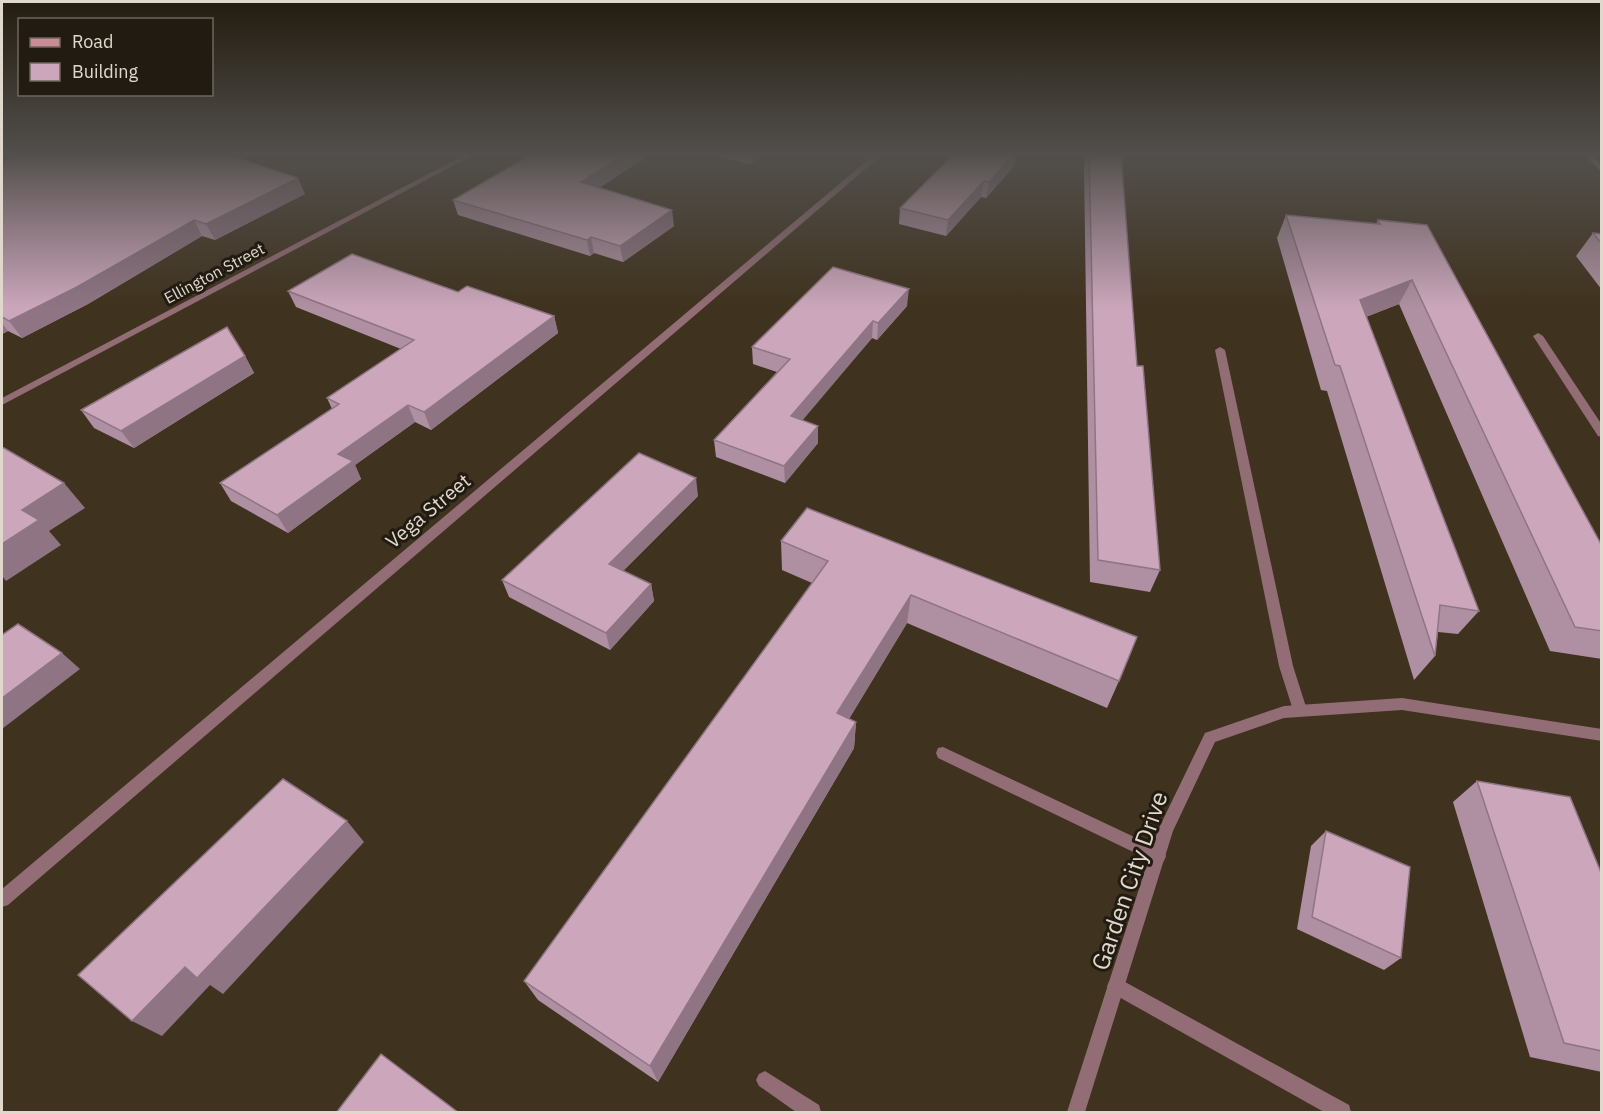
<svg xmlns="http://www.w3.org/2000/svg" width="1603" height="1114" font-family="'IBM Plex Sans',sans-serif">
<style>
.lines{fill:none;stroke-linecap:round;stroke-linejoin:round}
.lane{fill:#936d75;fill-rule:evenodd}
.street{fill:#936d75;fill-rule:evenodd}
.secondary{fill:#c88c99;fill-rule:evenodd}
.wall{fill:#af90a2}
.shaded-wall{fill:#8f7584}
.building{fill:#cca7bc;stroke:#8f7584;stroke-width:1.5}
.labels{text-anchor:middle;stroke-width:6;stroke-linejoin:round;paint-order:stroke}
.far-street-label{font-size:16px;fill:#e0d8cc;stroke:#211b12}
.street-label{font-size:20px;fill:#e0d8cc;stroke:#211b12}
.near-street-label{font-size:24px;fill:#e0d8cc;stroke:#211b12}
</style>
<rect width="100%" height="100%" fill="#3f321e"/>
<g class="lines">
<g class="lane">
<path d="M 1538,333 L 1543,336 L 1602,425 L 1602,437 L 1598,436 L 1533,336 Z"/>
<path d="M 1220,347 L 1225,350 L 1293,666 L 1307,710 L 1305,714 L 1300,716 L 1295,714 L 1293,710 L 1279,666 L 1215,350 Z"/>
<path d="M 943,747 L 1164,851 L 1166,856 L 1164,861 L 1158,864 L 1152,861 L 938,758 L 936,753 L 938,748 Z"/>
<path d="M 1116,977 L 1349,1105 L 1351,1112 L 1324,1112 L 1110,992 L 1107,986 L 1110,980 Z"/>
<path d="M 765,1071 L 819,1105 L 821,1112 L 796,1112 L 759,1086 L 756,1080 L 759,1074 Z"/>
</g>
<g class="street">
<path d="M 468,153 L 477,153 L 2,405 L 2,398 Z"/>
<path d="M 876,153 L 884,153 L 8,905 L 2,907 L 2,889 Z"/>
<path d="M 1402,698 L 1602,729 L 1602,741 L 1402,710 L 1284,718 L 1215,742 L 1173,831 L 1085,1112 L 1067,1112 L 1158,830 L 1205,733 L 1284,706 Z"/>
</g>
<path class="secondary" d="M 1582,153 L 1590,153 L 1602,165 L 1602,172 Z"/>
</g>
<g class="wall">
<path d="M 2,153 L 305,194 L 215,240 L 202,236 L 88,304 L 22,338 L 8,331 L 2,334 Z"/>
<path d="M 534,153 L 652,153 L 599,188 L 674,226 L 623,262 L 594,253 L 590,256 L 458,215 L 453,200 Z"/>
<path d="M 707,153 L 765,153 L 750,164 Z"/>
<path d="M 1087,153 L 1121,153 L 1137,366 L 1160,570 L 1150,592 L 1090,582 L 1084,166 Z"/>
<path d="M 1014,166 L 986,198 L 981,197 L 946,236 L 899,224 L 900,208 Z"/>
<path d="M 1286,215 L 1376,224 L 1378,220 L 1602,546 L 1602,659 L 1550,651 L 1399,304 L 1366,317 L 1479,611 L 1458,634 L 1438,632 L 1435,656 L 1414,680 L 1327,391 L 1321,390 L 1277,238 Z"/>
<path d="M 1593,233 L 1602,234 L 1602,290 L 1576,256 Z"/>
<path d="M 288,291 L 458,292 L 554,316 L 558,333 L 431,430 L 415,422 L 355,465 L 361,479 L 288,533 L 231,501 L 220,483 L 332,409 L 327,398 L 401,349 L 296,307 Z"/>
<path d="M 907,306 L 877,340 L 872,338 L 802,420 L 818,443 L 785,483 L 716,457 L 714,440 L 777,372 L 753,364 L 752,347 Z"/>
<path d="M 245,356 L 254,373 L 134,448 L 94,428 L 81,410 Z"/>
<path d="M 698,496 L 623,571 L 651,584 L 654,601 L 610,650 L 509,597 L 502,580 Z"/>
<path d="M 781,541 L 1119,681 L 1107,708 L 907,623 L 849,719 L 856,722 L 854,748 L 658,1082 L 538,1000 L 524,981 L 812,583 L 782,570 Z"/>
<path d="M 1477,781 L 1602,875 L 1602,1072 L 1530,1057 L 1453,802 Z"/>
<path d="M 1326,831 L 1401,958 L 1384,970 L 1297,929 L 1311,846 Z"/>
</g>
<g class="shaded-wall">
<path d="M 2,153 L 52,153 L 2,172 Z"/>
<path d="M 627,153 L 652,153 L 584,198 L 581,182 Z"/>
<path d="M 749,153 L 765,153 L 750,164 Z"/>
<path d="M 1015,153 L 1016,153 L 1014,166 L 986,198 L 989,182 Z"/>
<path d="M 298,178 L 305,194 L 215,240 L 206,224 Z"/>
<path d="M 984,181 L 981,197 L 946,236 L 948,220 Z"/>
<path d="M 672,210 L 674,226 L 623,262 L 620,246 Z"/>
<path d="M 194,220 L 202,236 L 88,304 L 22,338 L 9,321 Z"/>
<path d="M 591,237 L 594,253 L 590,256 L 587,240 Z"/>
<path d="M 1412,280 L 1399,304 L 1347,324 L 1360,300 Z"/>
<path d="M 909,289 L 907,306 L 877,340 L 878,323 Z"/>
<path d="M 554,316 L 558,333 L 431,430 L 424,412 Z"/>
<path d="M 873,321 L 872,338 L 791,434 L 791,416 Z"/>
<path d="M 2,323 L 8,331 L 2,334 Z"/>
<path d="M 245,356 L 254,373 L 134,448 L 121,431 Z"/>
<path d="M 408,405 L 415,422 L 355,465 L 361,479 L 288,533 L 277,515 L 338,454 Z"/>
<path d="M 818,426 L 818,443 L 785,483 L 784,466 Z"/>
<path d="M 696,478 L 698,496 L 613,581 L 609,564 Z"/>
<path d="M 64,483 L 85,508 L 49,531 L 61,545 L 6,581 L 2,576 L 2,544 L 22,510 Z"/>
<path d="M 651,584 L 654,601 L 610,650 L 606,633 Z"/>
<path d="M 911,595 L 907,623 L 836,740 L 837,713 Z"/>
<path d="M 62,653 L 80,669 L 2,729 L 2,698 Z"/>
<path d="M 856,722 L 854,748 L 658,1082 L 650,1066 Z"/>
<path d="M 347,821 L 364,842 L 223,994 L 210,985 L 162,1036 L 132,1021 L 185,967 Z"/>
</g>
<g class="building">
<path d="M 24,153 L 223,153 L 298,178 L 206,224 L 194,220 L 77,287 L 9,321 L 2,317 L 2,161 Z"/>
<path d="M 534,153 L 627,153 L 581,182 L 672,210 L 620,246 L 591,237 L 587,240 L 453,200 Z"/>
<path d="M 955,153 L 1015,153 L 989,182 L 984,181 L 948,220 L 900,208 Z"/>
<path d="M 1089,153 L 1121,153 L 1137,366 L 1143,366 L 1160,570 L 1098,560 Z"/>
<path d="M 1286,215 L 1380,224 L 1378,220 L 1427,225 L 1602,546 L 1602,631 L 1575,627 L 1412,280 L 1360,300 L 1479,611 L 1440,605 L 1435,656 L 1340,366 L 1335,365 Z"/>
<path d="M 1593,233 L 1602,234 L 1602,244 Z"/>
<path d="M 352,254 L 458,292 L 467,286 L 554,316 L 424,412 L 408,405 L 338,454 L 353,461 L 277,515 L 220,483 L 339,404 L 327,398 L 414,340 L 288,291 Z"/>
<path d="M 833,267 L 909,289 L 878,323 L 873,321 L 791,416 L 818,426 L 784,466 L 714,440 L 790,359 L 752,347 Z"/>
<path d="M 227,327 L 245,356 L 121,431 L 81,410 Z"/>
<path d="M 2,448 L 4,448 L 64,483 L 22,510 L 39,520 L 2,544 Z"/>
<path d="M 639,453 L 696,478 L 609,564 L 651,584 L 606,633 L 502,580 Z"/>
<path d="M 807,508 L 1137,637 L 1119,681 L 911,595 L 837,713 L 856,722 L 650,1066 L 524,981 L 828,561 L 781,541 Z"/>
<path d="M 18,624 L 62,653 L 2,698 L 2,635 Z"/>
<path d="M 283,779 L 347,821 L 197,978 L 185,967 L 132,1021 L 78,975 Z"/>
<path d="M 1477,781 L 1570,797 L 1602,875 L 1602,1051 L 1564,1043 Z"/>
<path d="M 1326,831 L 1410,867 L 1401,958 L 1312,917 Z"/>
<path d="M 381,1054 L 459,1113 L 336,1113 Z"/>
</g>
<linearGradient id="sky" x2="0" y2="1"><stop stop-color="#231c10"/><stop offset="0.5" stop-color="#524f4c"/><stop offset="1" stop-color="#524f4c" stop-opacity="0"/></linearGradient>
<rect width="1603" height="309" fill="url(#sky)"/>
<g class="labels">
<g class="far-street-label">
<text transform="translate(214 273) rotate(-28)" y="6">Ellington Street</text>
</g>
<g class="street-label">
<text transform="translate(428 511) rotate(-40)" y="7">Vega Street</text>
</g>
<g class="near-street-label">
<text transform="translate(1130 881) rotate(-71)" y="8">Garden City Drive</text>
</g>
</g>
<rect width="1603" height="1114" fill="none" stroke="#e0d8cc" stroke-width="6"/>
<rect x="18" y="18" width="195" height="78" fill="#211b12" stroke="#6d675c" stroke-width="1.5"/>
<rect x="30" y="38" width="30" height="9" fill="#c88c99" stroke="#6d675c" stroke-width="1.5"/>
<text x="72" y="48" font-size="18" fill="#e0d8cc">Road</text>
<rect x="30" y="63" width="30" height="18" fill="#cca7bc" stroke="#6d675c" stroke-width="1.5"/>
<text x="72" y="78" font-size="18" fill="#e0d8cc">Building</text>
</svg>
